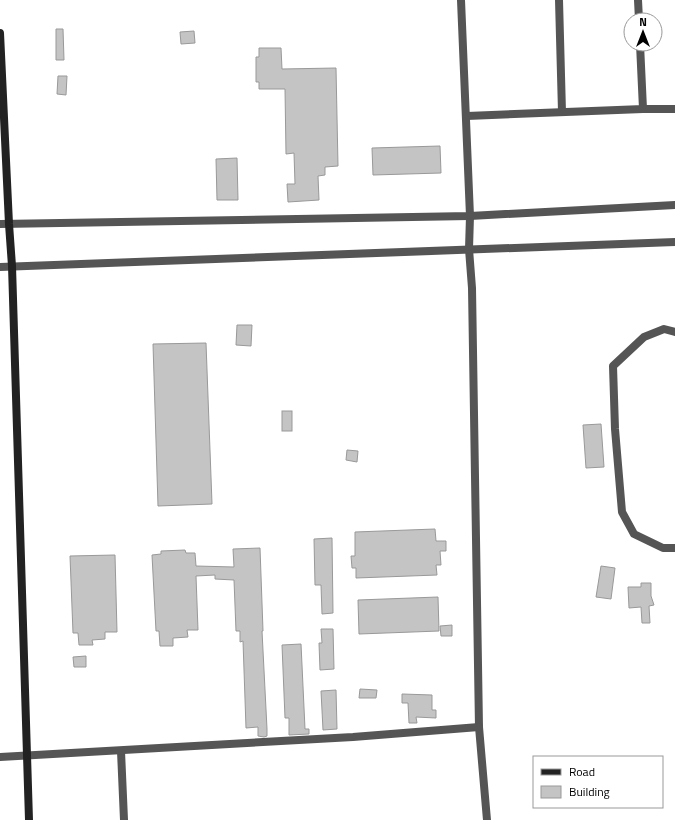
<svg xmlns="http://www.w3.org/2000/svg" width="675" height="820" font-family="'Titillium Web',sans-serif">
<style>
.building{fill:#c4c4c4;stroke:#999}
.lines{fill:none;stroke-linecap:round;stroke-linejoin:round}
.street{stroke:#555;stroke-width:8}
.secondary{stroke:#222;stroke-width:8}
</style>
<rect width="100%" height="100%" fill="#fff"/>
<g class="building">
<path d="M 56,29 L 63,29 L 64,60 L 56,60 Z"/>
<path d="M 194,31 L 195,43 L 181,44 L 180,32 Z"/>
<path d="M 259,48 L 281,48 L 282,69 L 336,68 L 338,166 L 325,167 L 325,175 L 318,176 L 319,200 L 288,202 L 287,184 L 295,184 L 294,153 L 286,154 L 285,89 L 259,89 L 259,82 L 256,82 L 256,57 L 259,57 Z"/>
<path d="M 58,76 L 67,76 L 66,95 L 57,94 Z"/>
<path d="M 440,146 L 441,173 L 373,175 L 372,148 Z"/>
<path d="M 237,158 L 238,200 L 217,200 L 216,159 Z"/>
<path d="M 237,325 L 252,325 L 251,346 L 236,345 Z"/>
<path d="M 206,343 L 212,504 L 158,506 L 153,344 Z"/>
<rect x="282" y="411" width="10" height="20"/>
<path d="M 601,424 L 604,467 L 586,468 L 583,425 Z"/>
<path d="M 347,450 L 358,451 L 357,462 L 346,460 Z"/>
<path d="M 435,529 L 436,541 L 446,541 L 446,551 L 440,551 L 441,565 L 436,565 L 437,575 L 356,578 L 356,568 L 352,568 L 351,556 L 355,556 L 355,532 Z"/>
<path d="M 332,538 L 333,613 L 322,614 L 321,585 L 315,585 L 314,539 Z"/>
<path d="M 260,548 L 263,631 L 262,631 L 267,729 L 267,736 L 264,737 L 258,736 L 258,727 L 246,728 L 243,641 L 240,642 L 240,631 L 236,631 L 234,580 L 215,579 L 215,575 L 196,576 L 198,630 L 187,630 L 188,637 L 173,638 L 173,646 L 160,646 L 159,631 L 156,631 L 152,555 L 161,554 L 161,551 L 185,550 L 186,553 L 195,553 L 196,566 L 234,567 L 233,549 Z"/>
<path d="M 115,555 L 117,632 L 105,632 L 105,639 L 92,640 L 93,645 L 79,645 L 78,633 L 73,633 L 70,556 Z"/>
<path d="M 601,566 L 615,568 L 611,599 L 596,597 Z"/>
<path d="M 641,583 L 651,583 L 651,596 L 654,605 L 649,606 L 650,623 L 642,623 L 641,607 L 629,608 L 628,587 L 641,587 Z"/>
<path d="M 438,597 L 439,631 L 359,634 L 358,600 Z"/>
<path d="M 452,625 L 452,636 L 441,636 L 440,626 Z"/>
<path d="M 321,629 L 333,629 L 334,669 L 320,670 L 319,643 L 322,643 Z"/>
<path d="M 301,644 L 305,729 L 309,729 L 309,734 L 289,735 L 289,718 L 285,718 L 282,645 Z"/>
<path d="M 86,656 L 86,667 L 74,667 L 73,657 Z"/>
<path d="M 360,689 L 377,690 L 376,698 L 359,698 Z"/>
<path d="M 336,690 L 337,729 L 323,730 L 321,691 Z"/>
<path d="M 402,694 L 432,695 L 432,710 L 436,710 L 436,718 L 416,717 L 417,723 L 409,723 L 408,703 L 402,703 Z"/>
</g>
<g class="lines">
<g class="street">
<path d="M 461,0 L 470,216 L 469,249 L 472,288 L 479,727 L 487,820"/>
<path d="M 559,0 L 562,112"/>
<path d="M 638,0 L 639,20"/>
<path d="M 643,109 L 675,109"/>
<path d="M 467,116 L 643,109 L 640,44"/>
<path d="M 0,224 L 470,216 L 675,205"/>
<path d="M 0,267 L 675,242"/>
<path d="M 675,332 L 664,329 L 644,337 L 613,366 L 615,429 L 622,512 L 634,534 L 663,548 L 675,548"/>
<path d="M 121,751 L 124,820"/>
<path d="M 0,757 L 353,737 L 479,727"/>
</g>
<path class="secondary" d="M 0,33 L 9,224 L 12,266 L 29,820"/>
</g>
<rect x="533" y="756" width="130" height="52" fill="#ffffff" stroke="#999999"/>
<rect x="541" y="769" width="20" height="6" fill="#222222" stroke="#999999"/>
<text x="569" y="776" font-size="12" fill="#000000">Road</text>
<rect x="541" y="786" width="20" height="12" fill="#c4c4c4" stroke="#999999"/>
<text x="569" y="796" font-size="12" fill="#000000">Building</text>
<g transform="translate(643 32)"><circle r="19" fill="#ffffff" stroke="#999999"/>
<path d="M0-3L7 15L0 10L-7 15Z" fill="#000000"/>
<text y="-6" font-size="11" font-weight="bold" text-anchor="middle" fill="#000000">N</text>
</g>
</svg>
